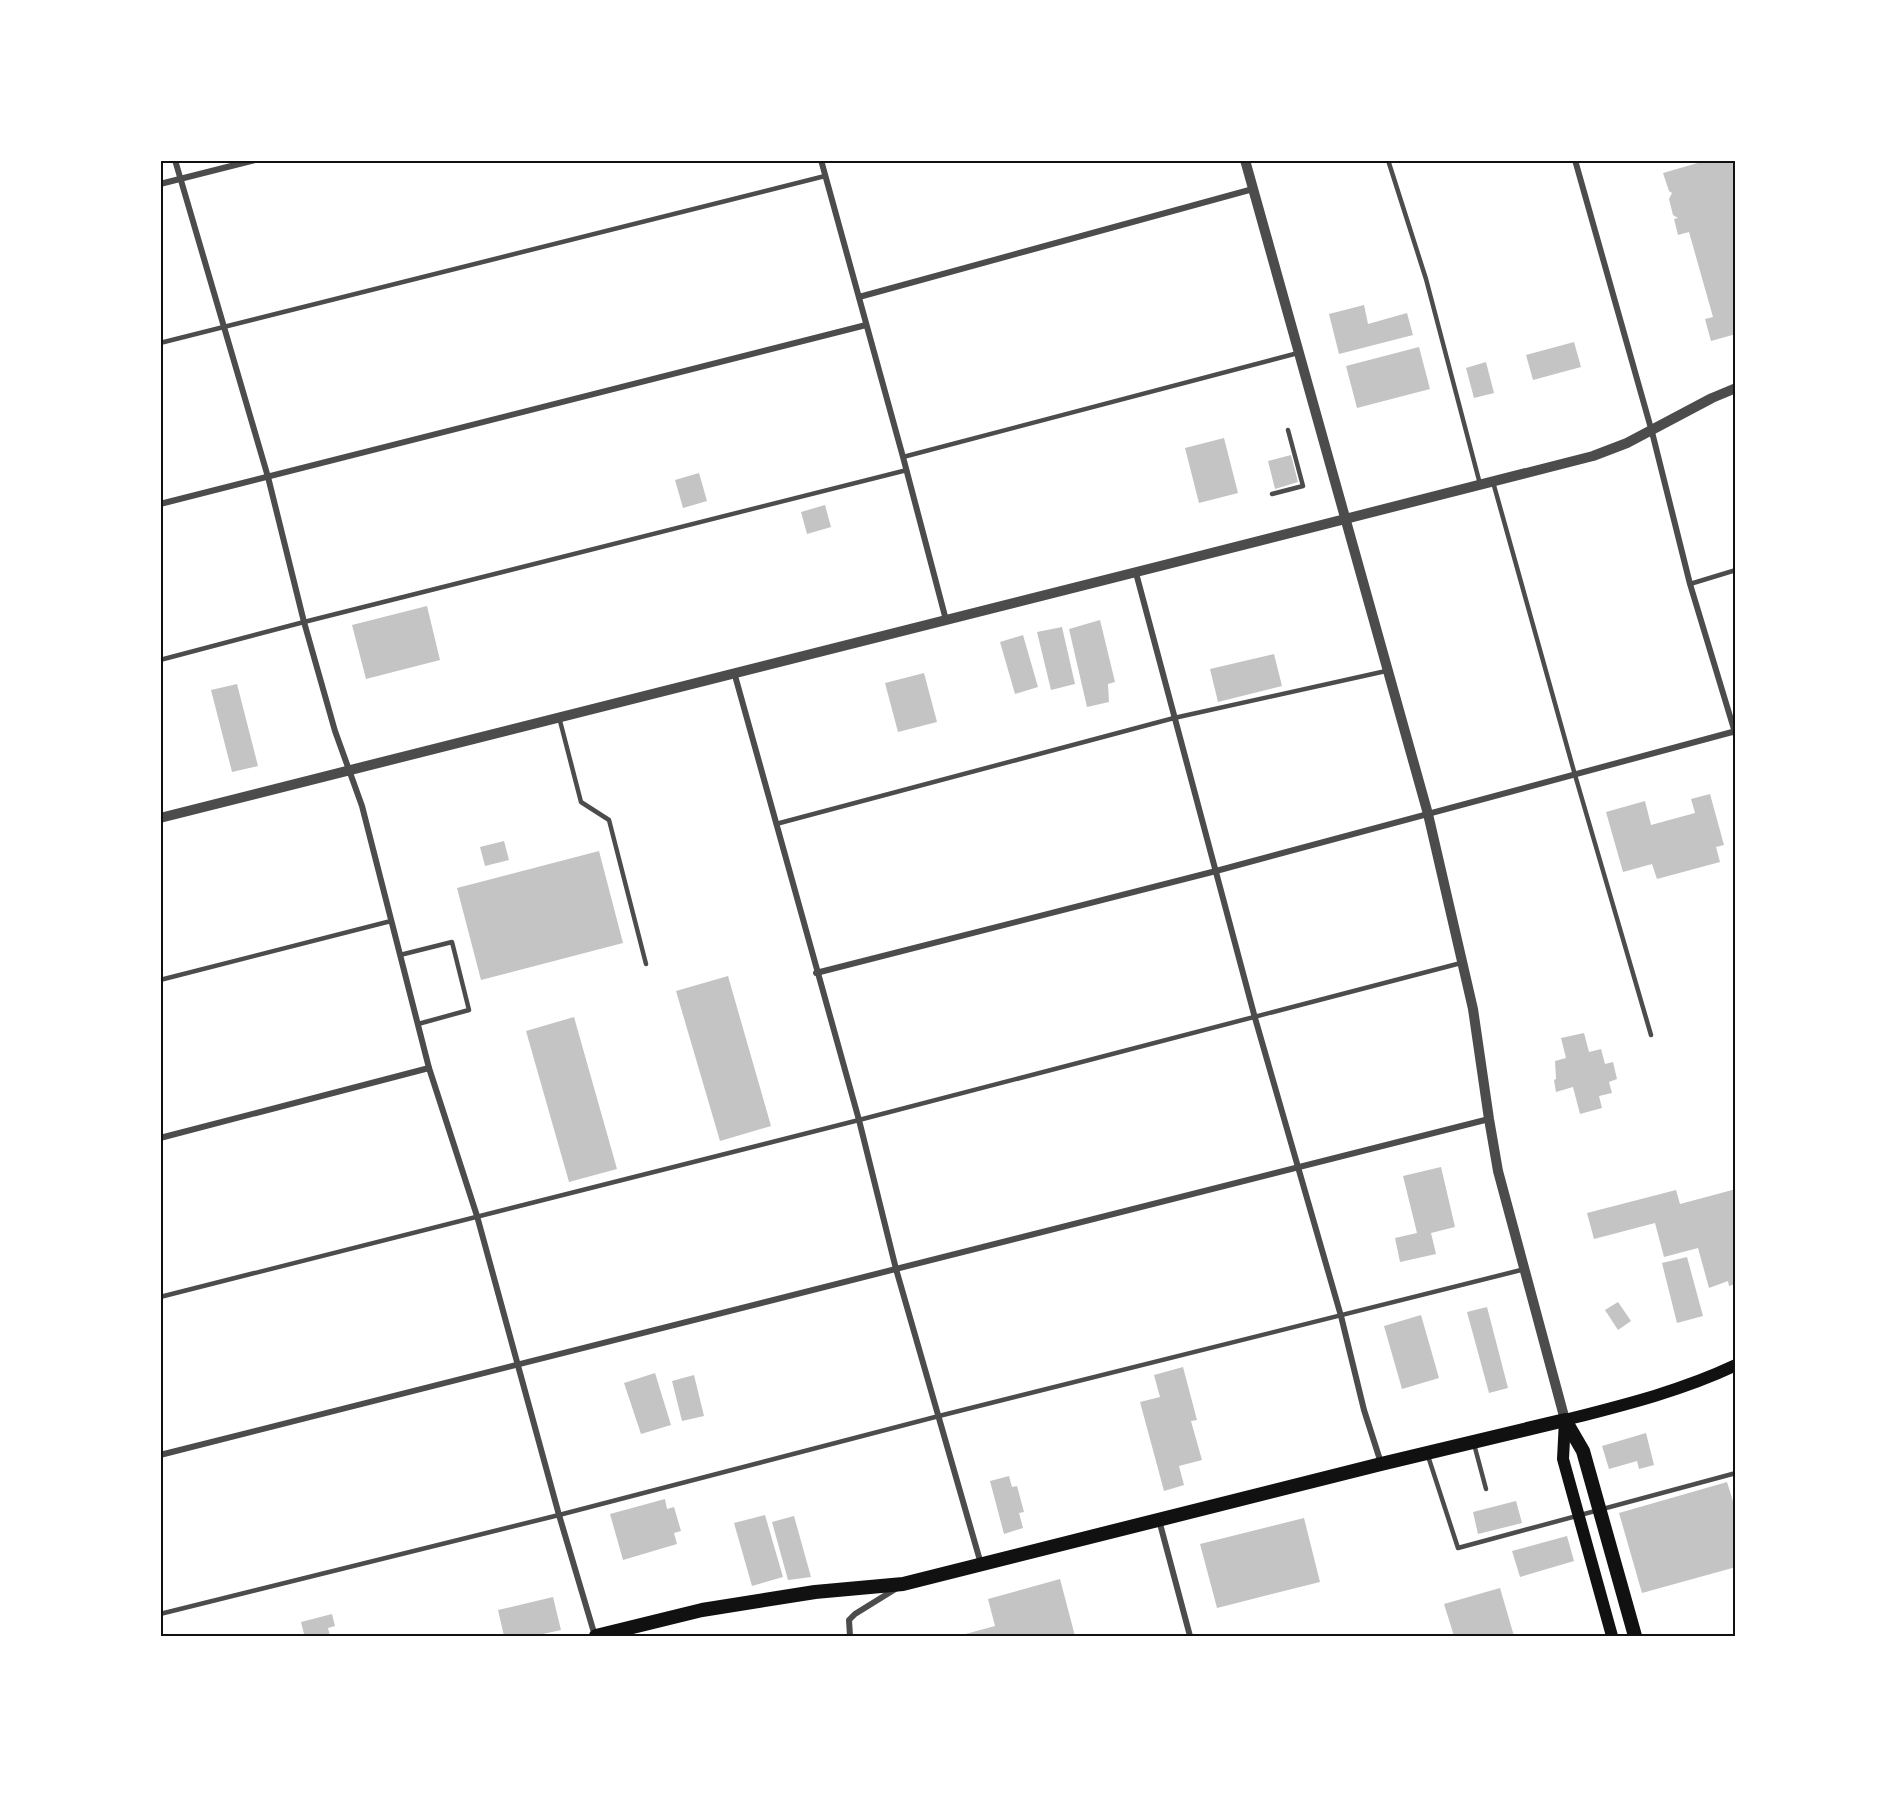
<svg xmlns="http://www.w3.org/2000/svg" width="1896" height="1797" font-family="'Open Sans',sans-serif">
<style>
.building{fill:#c4c4c4}
.lines{fill:none;stroke-linecap:round;stroke-linejoin:round}
.service{stroke:#4c4c4c;stroke-width:4.5}
.minor{stroke:#4c4c4c;stroke-width:6}
.tertiary{stroke:#4c4c4c;stroke-width:10}
.secondary{stroke:#111;stroke-width:12}
.primary{stroke:#111;stroke-width:14}
.neatline{fill:none;stroke:#111;stroke-width:2}
</style>
<rect width="100%" height="100%" fill="#fff"/>
<g class="building">
<path d="M 1708,160 L 1736,160 L 1736,334 L 1711,341 L 1705,319 L 1713,317 L 1689,232 L 1678,235 L 1674,219 L 1678,218 L 1673,215 L 1669,199 L 1672,193 L 1669,191 L 1663,173 Z"/>
<path d="M 1364,305 L 1368,324 L 1407,313 L 1413,335 L 1339,354 L 1329,314 Z"/>
<path d="M 1574,342 L 1581,367 L 1533,380 L 1526,355 Z"/>
<path d="M 1419,347 L 1430,389 L 1357,408 L 1346,366 Z"/>
<path d="M 1486,362 L 1494,393 L 1474,398 L 1466,368 Z"/>
<path d="M 1224,438 L 1238,493 L 1199,503 L 1185,448 Z"/>
<path d="M 1291,455 L 1298,482 L 1275,489 L 1268,461 Z"/>
<path d="M 699,473 L 707,501 L 683,508 L 675,480 Z"/>
<path d="M 825,505 L 831,527 L 807,534 L 801,512 Z"/>
<path d="M 427,606 L 440,660 L 366,679 L 352,625 Z"/>
<path d="M 1100,620 L 1115,682 L 1108,684 L 1109,702 L 1087,707 L 1069,629 Z"/>
<path d="M 1062,627 L 1075,684 L 1051,690 L 1037,632 Z"/>
<path d="M 1023,635 L 1038,687 L 1015,694 L 1000,642 Z"/>
<path d="M 1274,654 L 1282,686 L 1218,702 L 1210,669 Z"/>
<path d="M 924,673 L 937,722 L 898,732 L 885,683 Z"/>
<path d="M 237,684 L 258,766 L 232,772 L 211,690 Z"/>
<path d="M 1710,794 L 1724,845 L 1716,847 L 1720,862 L 1657,879 L 1652,864 L 1623,872 L 1606,812 L 1645,801 L 1651,825 L 1695,813 L 1691,799 Z"/>
<path d="M 504,841 L 509,860 L 485,866 L 480,847 Z"/>
<path d="M 599,851 L 623,943 L 481,980 L 457,888 Z"/>
<path d="M 728,976 L 771,1126 L 720,1141 L 676,991 Z"/>
<path d="M 574,1017 L 617,1169 L 569,1182 L 526,1031 Z"/>
<path d="M 1584,1033 L 1589,1052 L 1601,1049 L 1605,1064 L 1613,1062 L 1617,1079 L 1609,1082 L 1612,1093 L 1599,1096 L 1602,1108 L 1580,1114 L 1573,1087 L 1556,1092 L 1554,1080 L 1556,1079 L 1555,1061 L 1566,1058 L 1561,1038 Z"/>
<path d="M 1441,1167 L 1455,1227 L 1431,1233 L 1436,1254 L 1400,1262 L 1395,1238 L 1417,1233 L 1403,1176 Z"/>
<path d="M 1736,1189 L 1736,1284 L 1729,1286 L 1728,1281 L 1709,1288 L 1698,1248 L 1664,1257 L 1655,1223 L 1594,1239 L 1587,1213 L 1676,1190 L 1680,1204 Z"/>
<path d="M 1687,1257 L 1703,1316 L 1677,1323 L 1662,1263 Z"/>
<path d="M 1618,1302 L 1631,1321 L 1618,1330 L 1605,1310 Z"/>
<path d="M 1487,1307 L 1508,1388 L 1489,1393 L 1467,1312 Z"/>
<path d="M 1421,1315 L 1439,1378 L 1402,1389 L 1384,1326 Z"/>
<path d="M 1183,1367 L 1197,1420 L 1191,1421 L 1202,1460 L 1179,1466 L 1184,1485 L 1164,1491 L 1140,1402 L 1160,1397 L 1154,1375 Z"/>
<path d="M 655,1373 L 671,1425 L 641,1434 L 624,1383 Z"/>
<path d="M 694,1375 L 704,1416 L 682,1421 L 672,1381 Z"/>
<path d="M 1646,1433 L 1654,1465 L 1639,1469 L 1637,1461 L 1609,1469 L 1602,1446 Z"/>
<path d="M 1009,1476 L 1012,1487 L 1017,1486 L 1024,1512 L 1019,1513 L 1023,1528 L 1004,1534 L 990,1481 Z"/>
<path d="M 1727,1482 L 1736,1511 L 1736,1567 L 1642,1593 L 1619,1513 Z"/>
<path d="M 665,1499 L 667,1509 L 674,1507 L 681,1531 L 674,1533 L 677,1544 L 623,1560 L 610,1514 Z"/>
<path d="M 1516,1501 L 1522,1523 L 1478,1534 L 1473,1512 Z"/>
<path d="M 765,1515 L 783,1577 L 752,1586 L 734,1523 Z"/>
<path d="M 794,1516 L 811,1577 L 788,1580 L 772,1522 Z"/>
<path d="M 1304,1518 L 1320,1582 L 1217,1608 L 1200,1544 Z"/>
<path d="M 1567,1536 L 1574,1561 L 1520,1577 L 1512,1551 Z"/>
<path d="M 1060,1579 L 1075,1636 L 958,1636 L 995,1626 L 988,1599 Z"/>
<path d="M 1500,1588 L 1514,1636 L 1454,1636 L 1444,1604 Z"/>
<path d="M 553,1597 L 561,1630 L 534,1636 L 525,1636 L 525,1634 L 504,1636 L 498,1610 Z"/>
<path d="M 332,1614 L 335,1626 L 328,1628 L 330,1636 L 296,1636 L 304,1634 L 301,1622 Z"/>
</g>
<g class="lines">
<g class="service">
<path d="M 1388,160 L 1426,279 L 1480,484"/>
<path d="M 160,343 L 825,176"/>
<path d="M 903,457 L 1298,353"/>
<path d="M 1493,482 L 1575,775 L 1651,1035"/>
<path d="M 1272,494 L 1303,486 L 1288,430"/>
<path d="M 1690,584 L 1736,570"/>
<path d="M 160,660 L 304,622 L 907,470"/>
<path d="M 559,717 L 581,802 L 609,820 L 646,964"/>
<path d="M 776,824 L 1174,718 L 1386,671"/>
<path d="M 400,955 L 452,942 L 469,1010 L 418,1024"/>
<path d="M 160,980 L 391,921"/>
<path d="M 160,1297 L 859,1120 L 1461,963"/>
<path d="M 1474,1444 L 1486,1489"/>
<path d="M 1428,1456 L 1458,1548 L 1736,1473"/>
<path d="M 160,1614 L 559,1515 L 939,1416 L 1525,1269"/>
</g>
<g class="minor">
<path d="M 175,160 L 268,477 L 304,622 L 335,731 L 362,806 L 429,1068 L 477,1216 L 559,1515 L 595,1636"/>
<path d="M 821,160 L 903,457 L 946,620"/>
<path d="M 1575,160 L 1652,432 L 1690,584 L 1736,736"/>
<path d="M 160,184 L 255,160"/>
<path d="M 859,297 L 1253,189"/>
<path d="M 160,504 L 866,325"/>
<path d="M 1136,573 L 1255,1018 L 1341,1316 L 1364,1410 L 1381,1463"/>
<path d="M 734,672 L 859,1120 L 896,1269 L 981,1564"/>
<path d="M 816,973 L 1216,871 L 1736,731"/>
<path d="M 160,1138 L 429,1068"/>
<path d="M 160,1455 L 1489,1119"/>
<path d="M 1159,1520 L 1190,1636"/>
<path d="M 850,1636 L 849,1620 L 855,1614 L 897,1588"/>
</g>
<g class="tertiary">
<path d="M 1245,160 L 1428,814 L 1473,1009 L 1489,1119 L 1498,1171 L 1565,1420"/>
<path d="M 160,818 C 638,695 1116,579 1593,456 L 1627,443 L 1712,398 L 1736,388"/>
</g>
<path class="secondary" d="M 1612,1636 L 1563,1459 L 1565,1420 C 1624,1405 1681,1391 1736,1365"/>
<path class="primary" d="M 596,1636 L 702,1610 L 815,1592 L 903,1584 L 1381,1464 L 1565,1420 L 1583,1451 L 1635,1636"/>
</g>
<rect width="1896" height="1797" fill="none" stroke="#ffffff" stroke-width="324"/>
<rect x="162" y="162" width="1572" height="1473" class="neatline"/>
</svg>
